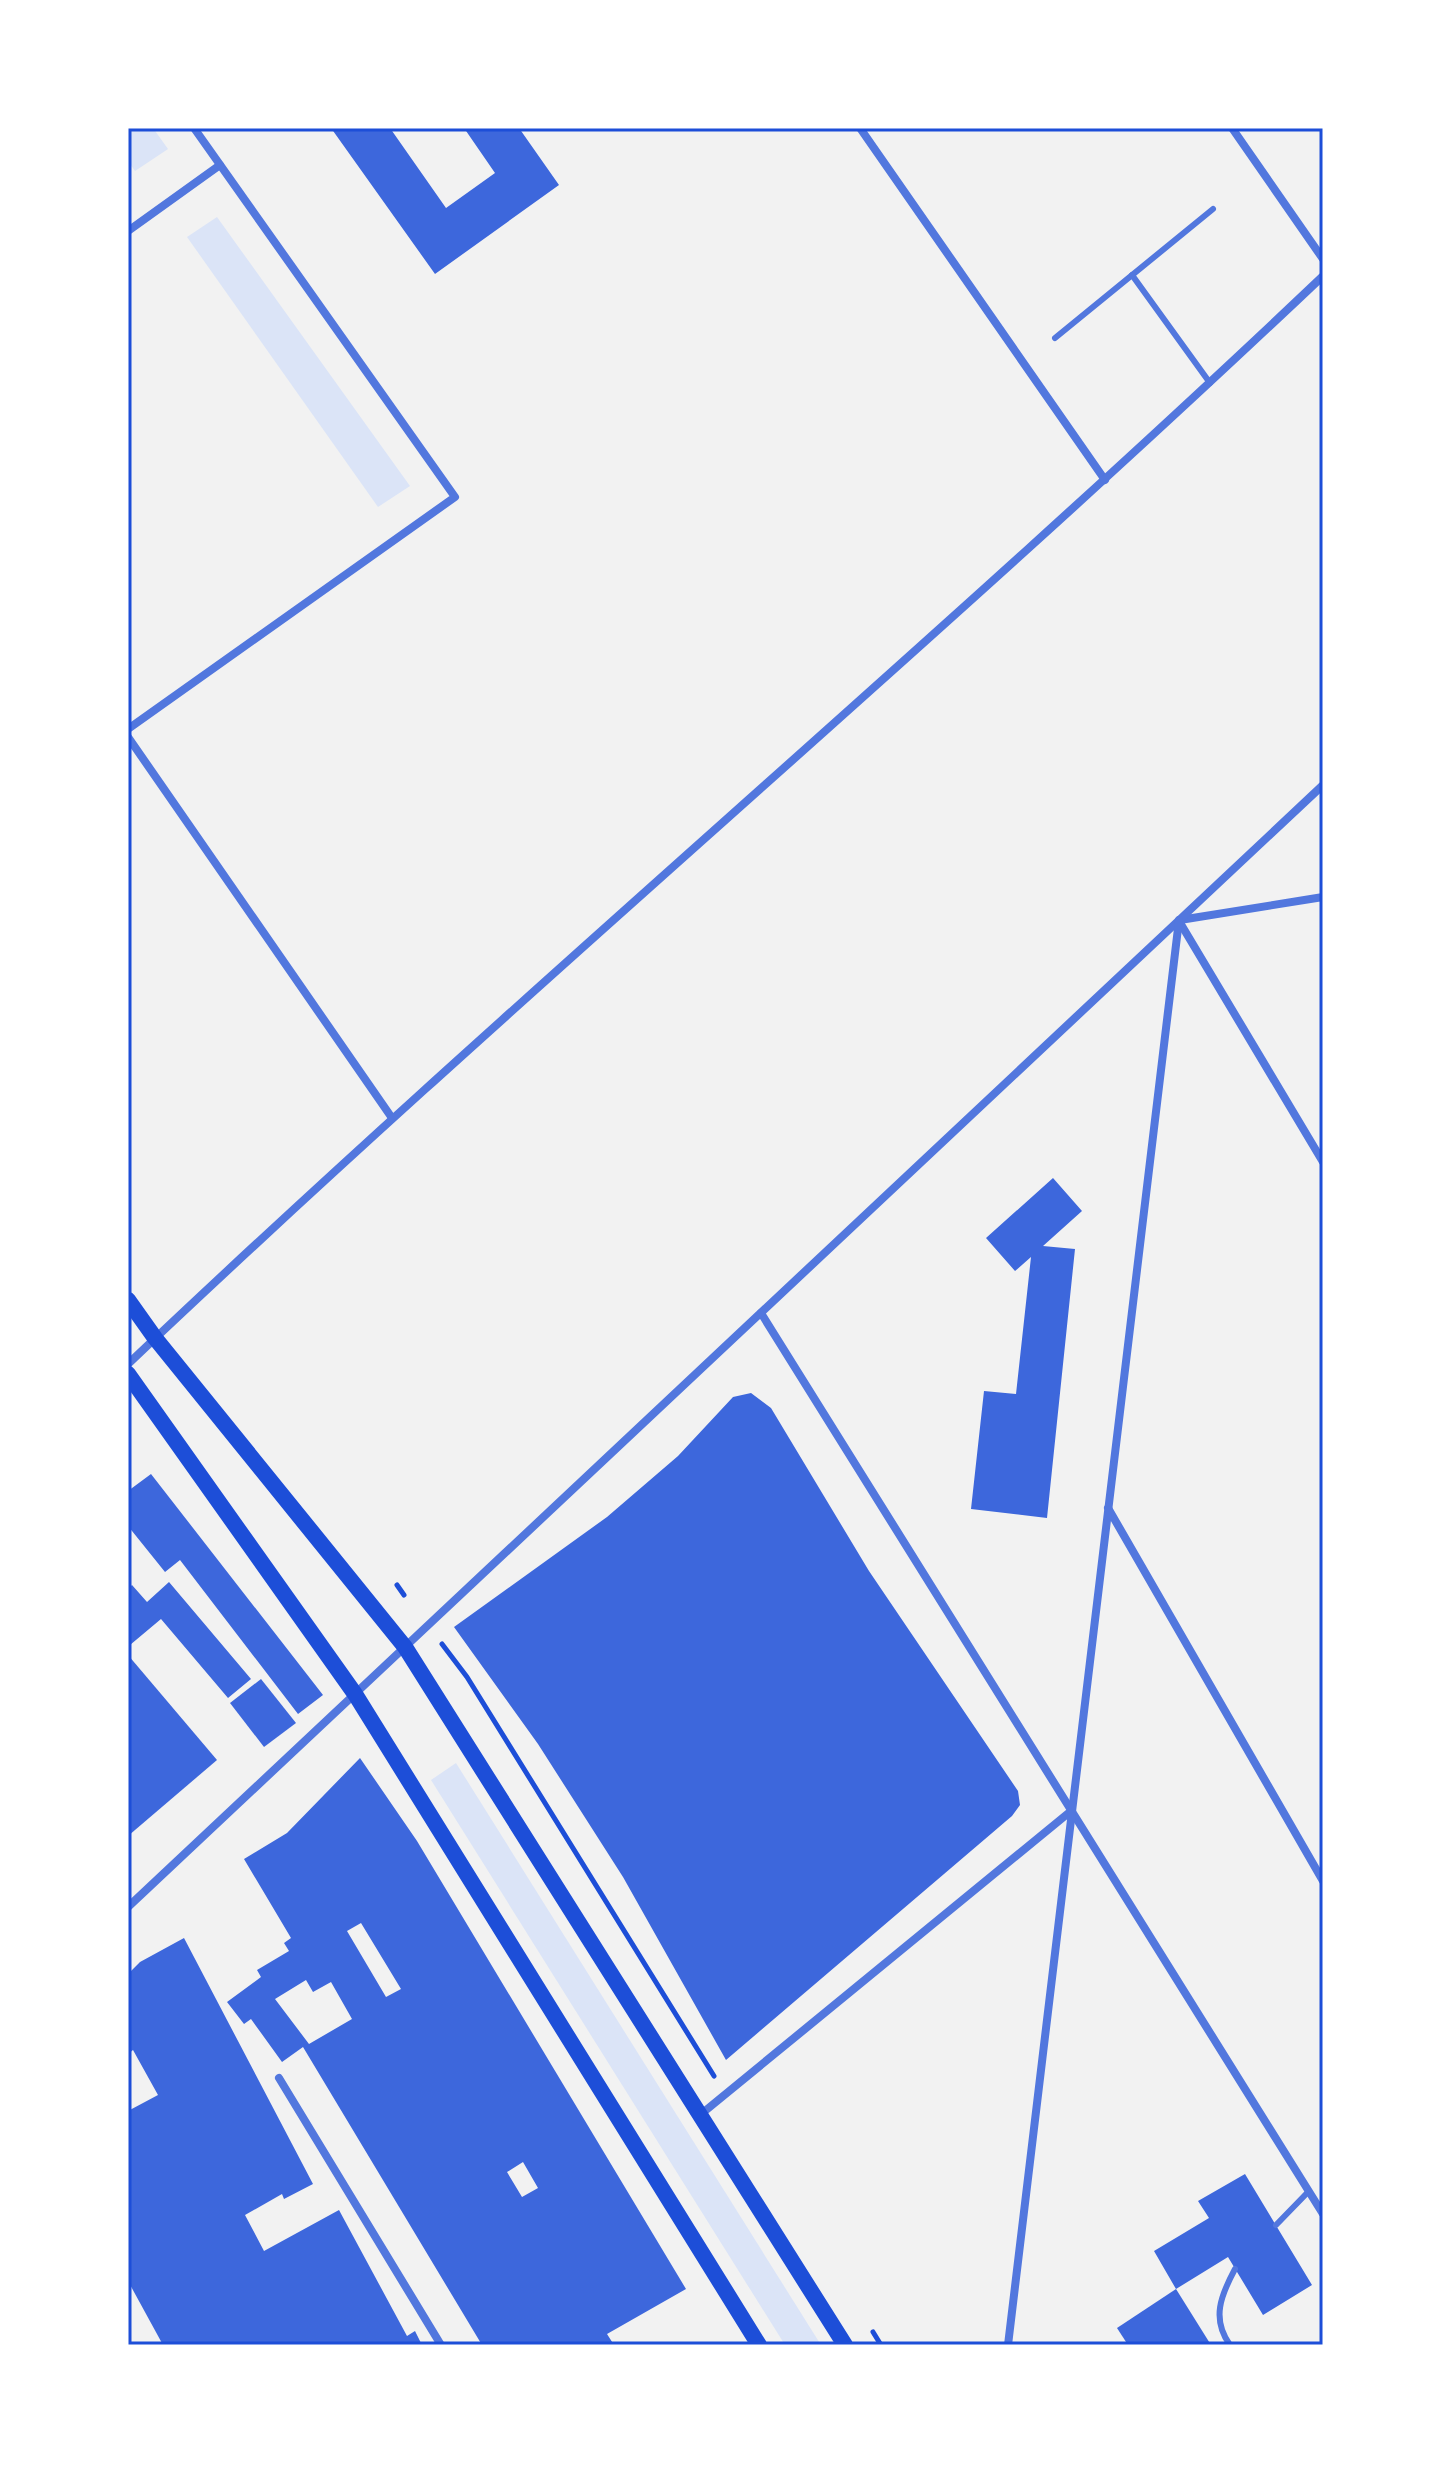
<svg xmlns="http://www.w3.org/2000/svg" width="1451" height="2473" font-family="'Noto Sans',sans-serif">
<style>
.green{fill:#dbe4f7}
.building{fill:#3d67dc;fill-rule:evenodd}
.lines{fill:none;stroke-linecap:round;stroke-linejoin:round}
.path{stroke:#1d4ed8;stroke-width:5}
.service{stroke:#5277de;stroke-width:6}
.minor{stroke:#5277de;stroke-width:8}
.secondary{stroke:#1d4ed8;stroke-width:16}
.neatline{fill:none;stroke:#1d4ed8;stroke-width:3}
</style>
<rect width="100%" height="100%" fill="#f2f2f2"/>
<g class="green">
<path d="M 128,128 L 153,128 L 168,149 L 135,171 L 128,161 Z"/>
<path d="M 217,217 L 410,486 L 378,507 L 187,237 Z"/>
<path d="M 456,1763 L 821,2345 L 785,2345 L 431,1780 Z"/>
</g>
<g class="building">
<path d="M 331,128 L 390,128 L 446,208 L 495,173 L 464,128 L 519,128 L 559,185 L 435,274 Z"/>
<path d="M 1053,1178 L 1082,1211 L 1043,1246 L 1075,1249 L 1047,1518 L 971,1509 L 984,1391 L 1016,1394 L 1031,1257 L 1015,1271 L 986,1238 Z"/>
<path d="M 751,1393 L 771,1408 L 869,1571 L 1018,1791 L 1020,1805 L 1012,1816 L 726,2060 L 623,1877 L 538,1744 L 454,1627 L 607,1517 L 678,1456 L 733,1397 Z"/>
<path d="M 151,1474 L 323,1695 L 298,1714 L 180,1560 L 165,1572 L 128,1526 L 128,1491 Z"/>
<path d="M 169,1582 L 251,1679 L 228,1698 L 161,1619 L 130,1645 L 128,1643 L 128,1589 L 132,1585 L 147,1602 Z"/>
<path d="M 128,1655 L 217,1760 L 128,1836 Z"/>
<path d="M 261,1679 L 296,1723 L 264,1747 L 230,1703 Z"/>
<path d="M 360,1758 L 417,1841 L 686,2289 L 607,2334 L 614,2345 L 482,2345 L 303,2047 L 282,2062 L 251,2019 L 244,2024 L 227,2002 L 261,1977 L 257,1970 L 289,1951 L 284,1943 L 291,1938 L 244,1859 L 287,1833 ZM 361,1923 L 401,1989 L 386,1997 L 347,1931 ZM 306,1980 L 313,1992 L 331,1982 L 352,2019 L 309,2044 L 275,1999 ZM 523,2162 L 538,2188 L 522,2197 L 507,2172 Z"/>
<path d="M 184,1938 L 313,2184 L 284,2199 L 282,2194 L 245,2215 L 264,2251 L 339,2210 L 407,2336 L 415,2331 L 422,2345 L 163,2345 L 128,2281 L 128,2111 L 158,2095 L 133,2050 L 128,2054 L 128,1974 L 140,1962 Z"/>
<path d="M 1245,2174 L 1312,2285 L 1263,2315 L 1228,2257 L 1176,2289 L 1154,2251 L 1209,2218 L 1198,2201 Z"/>
<path d="M 1176,2289 L 1211,2345 L 1128,2345 L 1117,2328 Z"/>
</g>
<g class="lines">
<g class="path">
<path d="M 397,1585 L 404,1595"/>
<path d="M 442,1644 L 467,1677 L 714,2076"/>
<path d="M 873,2332 L 881,2345"/>
</g>
<g class="service">
<path d="M 1132,275 L 1210,383"/>
<path d="M 1055,338 L 1213,209"/>
<path d="M 1276,2225 L 1309,2191"/>
<path d="M 1230,2345 C 1211,2319 1221,2295 1235,2269"/>
</g>
<g class="minor">
<path d="M 860,128 L 1105,480"/>
<path d="M 1232,128 L 1323,259"/>
<path d="M 128,231 L 220,165"/>
<path d="M 128,729 L 455,497 L 194,128"/>
<path d="M 128,737 L 392,1118"/>
<path d="M 1180,920 L 1323,897"/>
<path d="M 1179,921 L 1323,1162"/>
<path d="M 761,1313 L 1323,2214"/>
<path d="M 128,1364 C 519,993 932,647 1323,276"/>
<path d="M 1108,1508 L 1323,1881"/>
<path d="M 128,1907 L 1323,785"/>
<path d="M 279,2078 L 441,2345"/>
<path d="M 700,2115 L 1071,1811"/>
<path d="M 1008,2345 L 1179,920"/>
</g>
<g class="secondary">
<path d="M 128,1300 L 155,1338 L 405,1647 L 845,2345"/>
<path d="M 128,1374 L 355,1694 L 759,2345"/>
</g>
</g>
<rect width="1451" height="2473" fill="none" stroke="#ffffff" stroke-width="260"/>
<rect x="130" y="130" width="1191" height="2213" class="neatline"/>
</svg>
